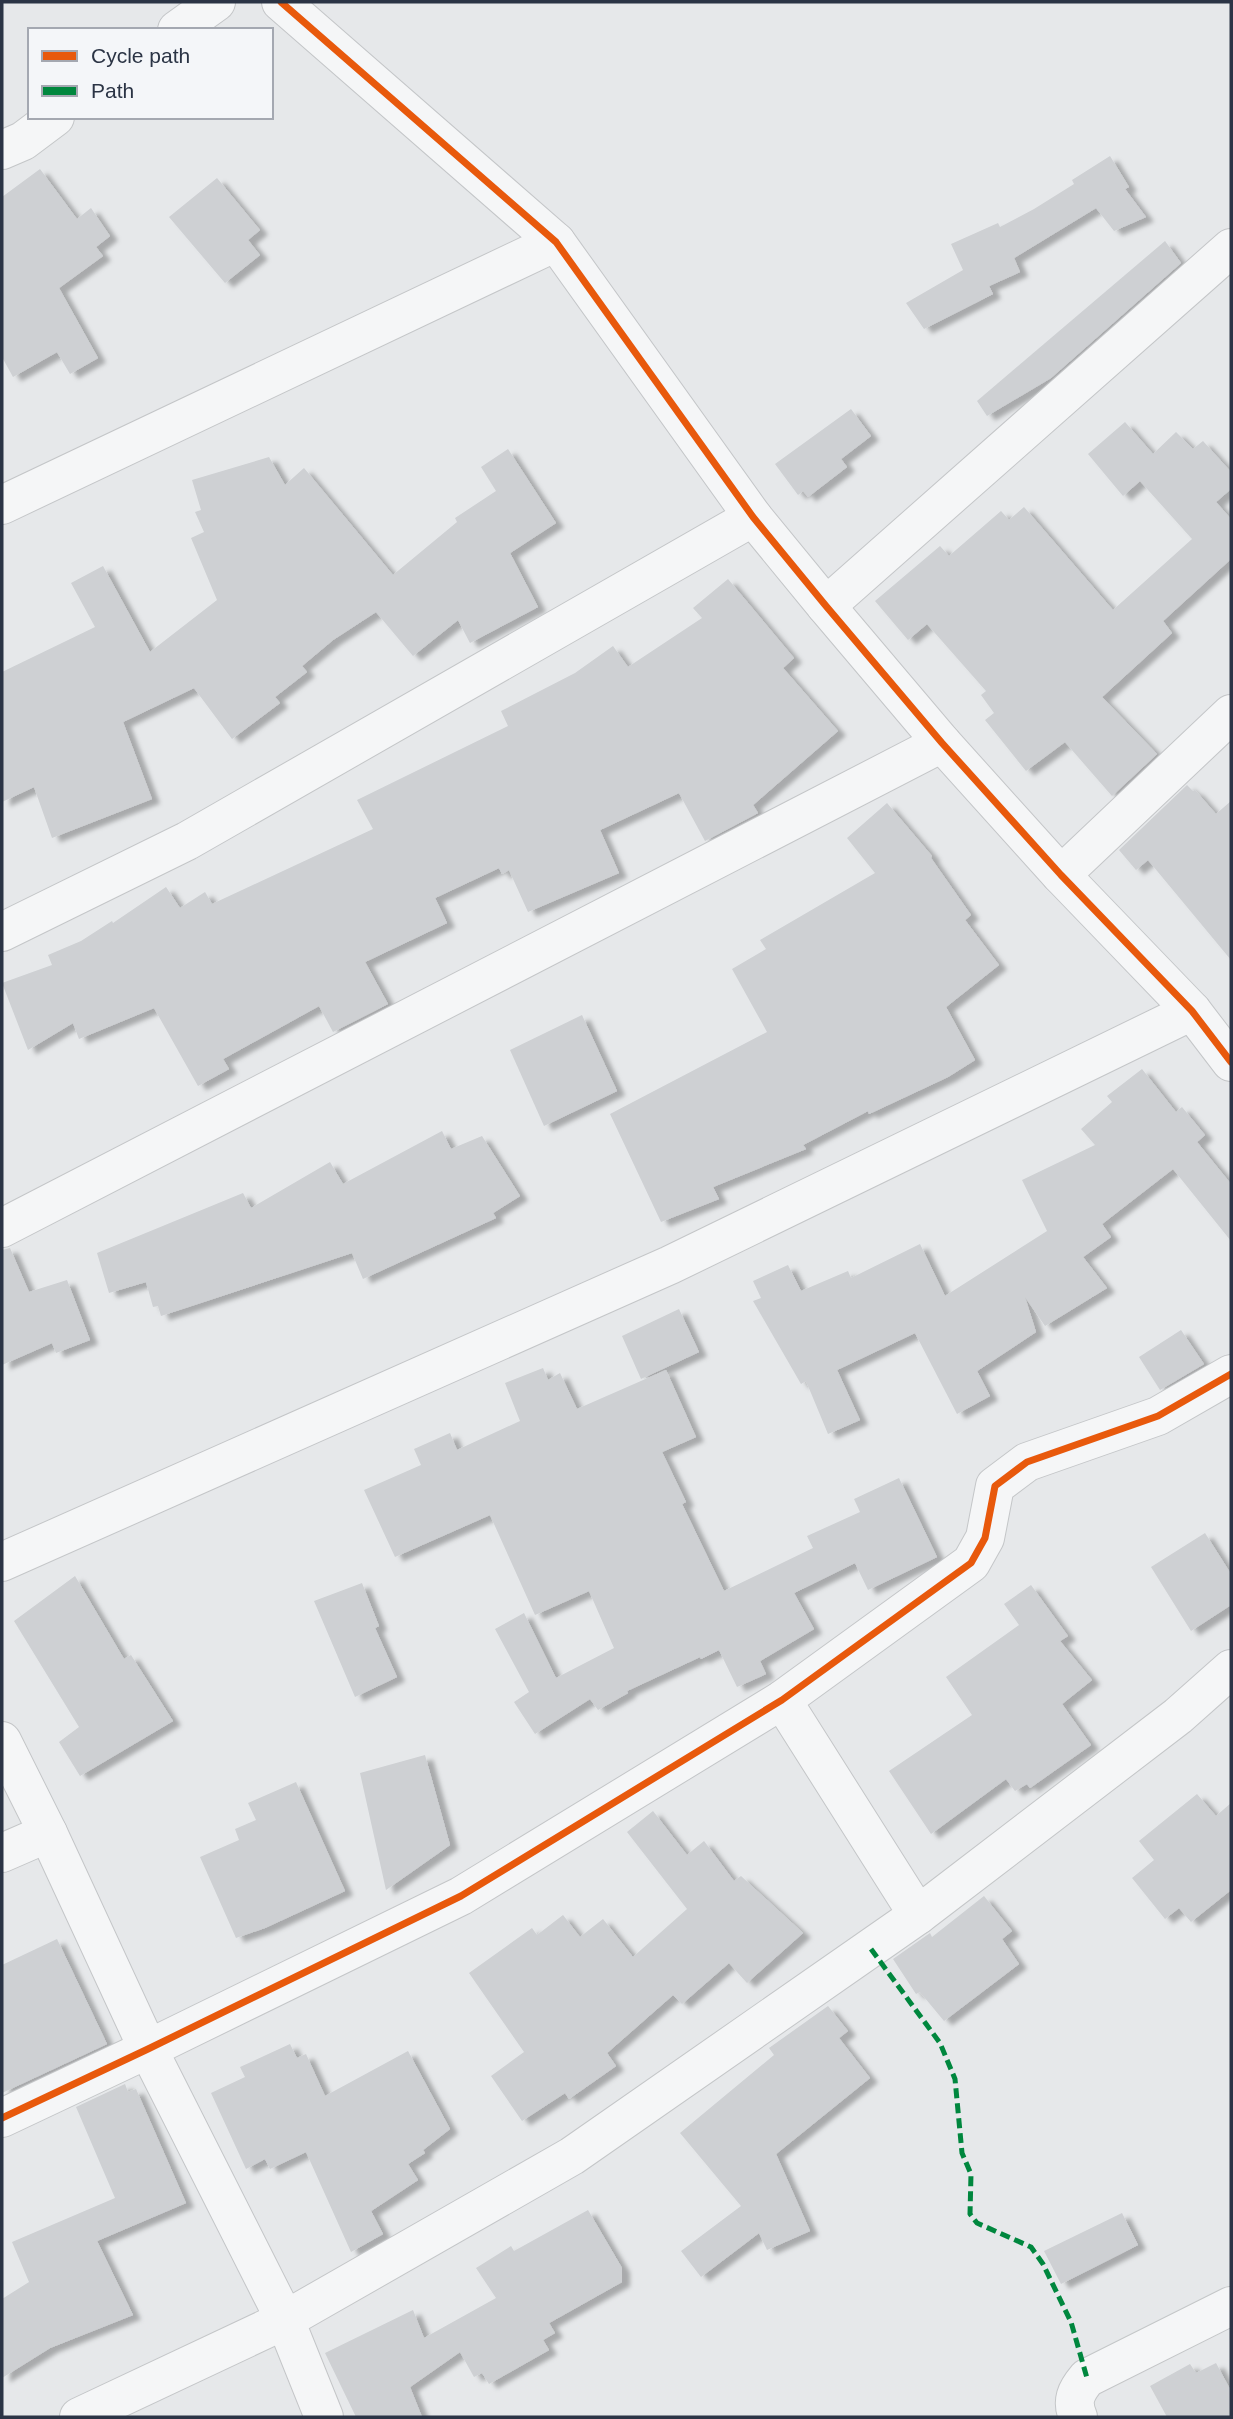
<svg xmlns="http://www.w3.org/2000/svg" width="1233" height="2419" font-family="Arial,sans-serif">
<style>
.building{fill:#ced0d3;filter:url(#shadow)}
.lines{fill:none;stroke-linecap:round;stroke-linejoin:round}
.minor-casing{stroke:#c4c6c8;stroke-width:40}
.minor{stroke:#f5f6f7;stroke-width:38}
.quiet{stroke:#00873e;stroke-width:5;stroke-dasharray:10 5;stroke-linecap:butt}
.cycleway-casing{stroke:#f4f6f9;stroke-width:11}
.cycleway{stroke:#e8590c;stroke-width:7}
</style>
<defs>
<filter id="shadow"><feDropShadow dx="8" dy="4.5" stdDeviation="2" flood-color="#0004"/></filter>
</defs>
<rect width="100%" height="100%" fill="#e6e8ea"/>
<g class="building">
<path d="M 1110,156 L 1129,187 L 1125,189 L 1146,217 L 1114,231 L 1096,208 L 1014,258 L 1020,272 L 989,286 L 993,294 L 924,329 L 906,303 L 963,270 L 951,244 L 998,223 L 1000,227 L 1034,209 L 1074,184 L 1072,180 Z"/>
<path d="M 40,169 L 77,219 L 91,208 L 110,236 L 96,247 L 103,256 L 59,288 L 98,358 L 70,374 L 57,352 L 13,377 L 2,357 L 2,197 Z"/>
<path d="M 217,178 L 260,230 L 248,240 L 260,255 L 225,283 L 169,217 Z"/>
<path d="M 1165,241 L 1181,263 L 1051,378 L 987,416 L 977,401 Z"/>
<path d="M 851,409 L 871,436 L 841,459 L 847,467 L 808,497 L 803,491 L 798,495 L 775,464 Z"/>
<path d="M 1125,422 L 1153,454 L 1176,432 L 1193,449 L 1203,441 L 1231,472 L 1231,489 L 1216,502 L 1231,519 L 1231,559 L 1163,621 L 1172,633 L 1102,697 L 1157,754 L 1112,796 L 1065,742 L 1026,771 L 985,720 L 994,713 L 981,695 L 986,691 L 927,624 L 908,640 L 875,601 L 940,546 L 949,556 L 1001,511 L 1009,520 L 1024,507 L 1113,610 L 1192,539 L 1140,481 L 1123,496 L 1088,454 Z"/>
<path d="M 508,449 L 556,523 L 510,553 L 538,607 L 470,643 L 458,620 L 413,656 L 376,612 L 333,640 L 302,666 L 307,672 L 275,697 L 280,703 L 232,739 L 194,688 L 123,722 L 152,799 L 52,838 L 34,787 L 2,802 L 2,672 L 95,627 L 71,583 L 103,566 L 150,652 L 217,600 L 191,538 L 204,532 L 195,512 L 201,510 L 192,480 L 269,457 L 285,485 L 304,468 L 393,575 L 457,522 L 455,518 L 496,491 L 481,467 Z"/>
<path d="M 728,579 L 794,658 L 783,668 L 838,731 L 753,805 L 758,813 L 705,841 L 679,793 L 600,830 L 619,873 L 528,912 L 509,870 L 502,874 L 499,868 L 435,898 L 447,923 L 365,962 L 388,1004 L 333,1032 L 319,1006 L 223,1059 L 229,1069 L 198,1086 L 154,1008 L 79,1039 L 73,1023 L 28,1050 L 2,983 L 52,965 L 48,955 L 81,941 L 112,921 L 113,923 L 166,887 L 180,908 L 205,892 L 212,904 L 373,829 L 357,800 L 508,726 L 501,711 L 575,673 L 613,646 L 628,667 L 702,618 L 693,608 Z"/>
<path d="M 1187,785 L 1193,791 L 1195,790 L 1216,814 L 1231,801 L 1231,960 L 1148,860 L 1136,870 L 1119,850 Z"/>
<path d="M 887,803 L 932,856 L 931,858 L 971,915 L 965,920 L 999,965 L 946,1007 L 975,1060 L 948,1077 L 869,1114 L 868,1111 L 803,1145 L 806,1149 L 713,1187 L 719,1199 L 661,1222 L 610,1114 L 767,1032 L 732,969 L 766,949 L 760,940 L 875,873 L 847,838 Z"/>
<path d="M 582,1015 L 617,1091 L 544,1126 L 510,1050 Z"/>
<path d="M 1142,1069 L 1176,1112 L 1182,1107 L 1205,1135 L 1197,1142 L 1231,1184 L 1231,1241 L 1173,1169 L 1102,1224 L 1111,1237 L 1083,1257 L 1107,1288 L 1045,1326 L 1025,1297 L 1036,1332 L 977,1371 L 990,1396 L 957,1414 L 915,1333 L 837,1370 L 860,1420 L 828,1434 L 806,1381 L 801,1384 L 753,1301 L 761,1298 L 753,1281 L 788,1265 L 801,1291 L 848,1271 L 851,1278 L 920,1244 L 945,1296 L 1047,1231 L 1022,1180 L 1095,1145 L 1081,1129 L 1112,1102 L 1107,1096 Z"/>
<path d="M 442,1131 L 451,1149 L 482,1136 L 520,1196 L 493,1213 L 496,1218 L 363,1279 L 352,1253 L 161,1316 L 158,1306 L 153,1307 L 146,1282 L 109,1293 L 97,1253 L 243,1193 L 251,1208 L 330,1162 L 343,1184 Z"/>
<path d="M 10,1248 L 29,1292 L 67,1280 L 90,1340 L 56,1353 L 52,1343 L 2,1365 L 2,1250 Z"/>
<path d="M 679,1309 L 699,1352 L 641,1379 L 622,1336 Z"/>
<path d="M 1181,1330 L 1204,1364 L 1160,1390 L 1139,1357 Z"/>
<path d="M 543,1368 L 548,1380 L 560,1373 L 577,1409 L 666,1370 L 696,1437 L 662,1452 L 686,1502 L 682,1504 L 724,1591 L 813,1548 L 807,1536 L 860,1512 L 854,1499 L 899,1478 L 937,1557 L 868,1590 L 855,1563 L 794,1593 L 814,1629 L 760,1661 L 766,1674 L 737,1687 L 719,1650 L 701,1659 L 700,1657 L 627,1691 L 628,1693 L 598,1710 L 590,1699 L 535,1734 L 514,1702 L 529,1692 L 495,1629 L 524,1613 L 556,1678 L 614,1648 L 589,1591 L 535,1615 L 490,1515 L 395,1557 L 364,1490 L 421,1465 L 414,1449 L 450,1433 L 457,1450 L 520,1421 L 505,1383 Z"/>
<path d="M 1205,1533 L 1231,1574 L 1231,1605 L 1191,1631 L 1151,1567 Z"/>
<path d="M 75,1576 L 124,1659 L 131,1655 L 173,1721 L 80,1776 L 59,1742 L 79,1727 L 14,1621 Z"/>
<path d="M 362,1583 L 379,1626 L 375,1628 L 397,1677 L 355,1697 L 314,1601 Z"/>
<path d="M 1031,1585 L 1068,1636 L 1060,1641 L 1092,1680 L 1062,1704 L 1091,1745 L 1030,1788 L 1027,1784 L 1015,1791 L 1006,1779 L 931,1834 L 889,1771 L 972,1715 L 946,1677 L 1019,1625 L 1004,1604 Z"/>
<path d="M 425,1755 L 450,1845 L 386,1890 L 360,1773 Z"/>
<path d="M 296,1782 L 345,1891 L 265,1928 L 236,1938 L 200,1857 L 239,1840 L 235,1829 L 256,1820 L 248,1803 Z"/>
<path d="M 1197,1794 L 1216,1816 L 1231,1803 L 1231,1890 L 1191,1922 L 1179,1908 L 1165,1919 L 1132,1878 L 1154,1860 L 1139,1841 Z"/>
<path d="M 653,1811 L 687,1855 L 704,1841 L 734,1881 L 741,1876 L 803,1933 L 747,1983 L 729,1963 L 682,2004 L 673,1995 L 607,2053 L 616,2066 L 569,2099 L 565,2093 L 522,2121 L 491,2076 L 524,2052 L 469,1973 L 532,1928 L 537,1935 L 563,1915 L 580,1937 L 603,1919 L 633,1957 L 687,1909 L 627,1832 Z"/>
<path d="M 984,1896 L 1012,1931 L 1002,1939 L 1019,1964 L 944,2021 L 920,1992 L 916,1994 L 893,1959 L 930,1933 L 932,1937 Z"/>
<path d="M 57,1939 L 107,2044 L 2,2093 L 2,1965 Z"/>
<path d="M 828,2006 L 848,2031 L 839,2038 L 870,2078 L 776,2154 L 810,2231 L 767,2250 L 759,2233 L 701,2277 L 681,2251 L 741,2206 L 680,2133 L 774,2055 L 769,2048 Z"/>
<path d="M 290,2044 L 297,2058 L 306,2054 L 325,2096 L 408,2051 L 450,2129 L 423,2150 L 425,2153 L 408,2164 L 418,2180 L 371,2211 L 383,2234 L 351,2252 L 306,2152 L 270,2169 L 265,2159 L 246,2169 L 211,2093 L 245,2077 L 240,2067 Z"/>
<path d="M 125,2084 L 128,2092 L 136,2089 L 186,2203 L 97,2241 L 133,2315 L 50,2348 L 2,2378 L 2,2299 L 29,2282 L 12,2242 L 115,2198 L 76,2107 Z"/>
<path d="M 588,2210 L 622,2268 L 622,2282 L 549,2323 L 555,2333 L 543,2340 L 549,2350 L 489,2384 L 482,2373 L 474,2377 L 460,2352 L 410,2387 L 422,2417 L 356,2417 L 325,2353 L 413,2310 L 424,2338 L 496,2298 L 476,2268 L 511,2246 L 514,2251 Z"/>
<path d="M 1122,2213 L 1138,2245 L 1061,2284 L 1044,2251 Z"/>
<path d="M 1216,2363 L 1231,2391 L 1231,2417 L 1167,2417 L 1150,2386 L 1190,2364 L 1196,2373 Z"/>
</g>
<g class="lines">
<defs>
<g id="minor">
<path d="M 281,2 L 556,242 L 753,517 L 826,606 L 942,743 L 1061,875 L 1192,1011 L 1231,1062"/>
<path d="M 177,30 L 216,2"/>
<path d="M 2,150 L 23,141 L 55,117"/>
<path d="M 2,505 L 556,242"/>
<path d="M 826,606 L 1231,248"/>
<path d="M 1061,875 L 1231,714"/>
<path d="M 2,932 L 187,841 L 753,517"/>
<path d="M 2,1228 L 942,743"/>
<path d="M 2,1562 L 670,1265 L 1192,1011"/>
<path d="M 782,1700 L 918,1915"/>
<path d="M 2,1741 L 48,1833 L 148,2049 L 285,2320 L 324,2417"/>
<path d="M 2,1853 L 48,1833"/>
<path d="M 2,2118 L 148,2049 L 461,1896 L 782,1700 L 971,1563 L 985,1538 L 995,1486 L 1027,1462 L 1158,1416 L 1231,1374"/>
<path d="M 79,2417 L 285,2320 L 572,2156 L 918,1915 L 1178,1716 L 1231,1669"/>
<path d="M 1078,2417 C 1071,2401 1076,2391 1087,2378 L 1231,2306"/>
</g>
</defs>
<use href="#minor" class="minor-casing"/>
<use href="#minor" class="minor"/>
<path class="quiet" d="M 871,1949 L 940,2043 L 955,2079 L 962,2153 L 971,2174 L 970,2214 L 977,2223 L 1031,2247 L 1043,2264 L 1071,2322 L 1087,2378"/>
<defs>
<g id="cycleway">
<path d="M 281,2 L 556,242 L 753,517 L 826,606 L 942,743 L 1061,875 L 1192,1011 L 1231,1062"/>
<path d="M 2,2118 L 148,2049 L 461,1896 L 782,1700 L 971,1563 L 985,1538 L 995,1486 L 1027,1462 L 1158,1416 L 1231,1374"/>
</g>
</defs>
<use href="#cycleway" class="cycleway-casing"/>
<use href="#cycleway" class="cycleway"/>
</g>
<rect width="1233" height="2419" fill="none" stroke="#2b3445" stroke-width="7"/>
<rect x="28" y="28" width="245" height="91" fill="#f4f6f9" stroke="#a4a8b1" stroke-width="2"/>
<rect x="42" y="51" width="35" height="10" fill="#e8590c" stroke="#a4a8b1" stroke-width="2"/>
<text x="91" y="63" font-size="21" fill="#2b3445">Cycle path</text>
<rect x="42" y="86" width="35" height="10" fill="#00873e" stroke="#a4a8b1" stroke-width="2"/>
<text x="91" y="98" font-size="21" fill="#2b3445">Path</text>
</svg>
